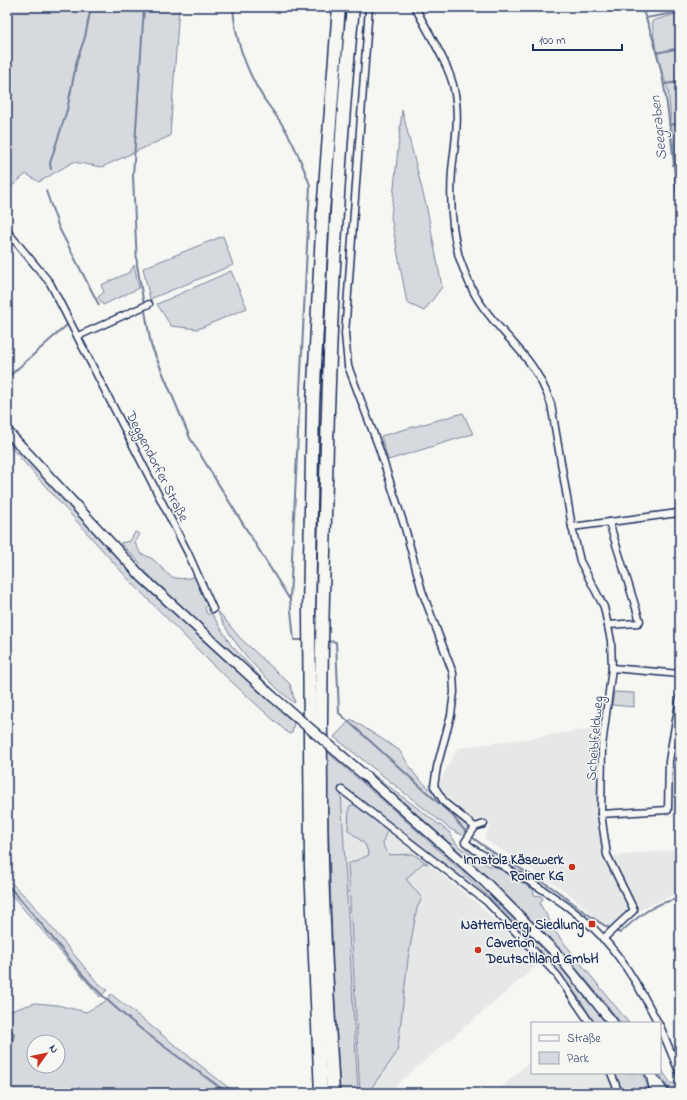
<svg xmlns="http://www.w3.org/2000/svg" width="687" height="1100" font-family="'Indie Flower',sans-serif">
<style>
.built{fill:#e6e7e7}
.green{fill:#d6d9dd;stroke:#78849e;fill-rule:evenodd}
.lines{fill:none;stroke-linecap:round;stroke-linejoin:round}
.stream{stroke:#717e99;stroke-width:2}
.minor-casing{stroke:#1b2f5e;stroke-width:9}
.secondary-casing{stroke:#1b2f5e;stroke-width:12}
.motorway-casing{stroke:#1b2f5e;stroke-width:15}
.minor{stroke:#f6f6f2;stroke-width:6}
.secondary{stroke:#f6f6f2;stroke-width:9}
.motorway{stroke:#f6f6f2;stroke-width:12}
.secondary-bridge-casing{stroke:#1b2f5e;stroke-width:12;stroke-linecap:butt}
.secondary-bridge{stroke:#f6f6f2;stroke-width:9}
.poi-dot{fill:#c8321e;stroke:#f6f6f2;stroke-width:1.5}
.labels{text-anchor:middle;stroke-width:3;stroke-linejoin:round;paint-order:stroke}
.street-label{font-size:14px;fill:#1b2f5e;stroke:#f6f6f2}
.poi-label{font-size:14px;font-weight:bold;fill:#1b2f5e;stroke:#f6f6f2;text-anchor:end}
.water-label{font-size:15px;font-style:italic;fill:#46567b;stroke:#f6f6f2}
</style>
<rect width="100%" height="100%" fill="#f6f6f2"/>
<filter id="ink" filterUnits="userSpaceOnUse"><feTurbulence type="fractalNoise" baseFrequency=".025" numOctaves="2"/><feDisplacementMap in="SourceGraphic" scale="8" xChannelSelector="R" yChannelSelector="G"/><feConvolveMatrix kernelMatrix="1 2 1 2 8 2 1 2 1" color-interpolation-filters="sRGB"/></filter>
<g filter="url(#ink)">
<g class="built">
<path d="M 600,728 L 600,791 L 606,857 L 680,849 L 680,892 L 637,911 L 612,933 L 566,891 L 484,839 L 491,825 L 481,820 L 472,820 L 437,786 L 458,748 Z"/>
<path d="M 341,792 L 480,906 L 539,964 L 387,1093 L 358,1093 Z"/>
<path d="M 532,1060 L 532,1073 L 608,1073 L 613,1091 L 611,1093 L 495,1093 Z"/>
</g>
<g class="green">
<path d="M 7,7 L 179,7 L 170,136 L 102,167 L 73,162 L 39,182 L 26,174 L 12,186 L 7,182 Z"/>
<path d="M 680,11 L 680,210 L 668,90 L 656,53 L 652,21 L 676,14 Z"/>
<path d="M 402,110 L 427,209 L 442,287 L 424,311 L 407,303 L 391,217 Z"/>
<path d="M 223,236 L 233,265 L 150,299 L 143,268 Z"/>
<path d="M 134,265 L 139,288 L 103,305 L 98,297 L 104,292 L 101,285 L 130,272 Z"/>
<path d="M 231,271 L 247,308 L 198,329 L 171,326 L 157,304 Z"/>
<path d="M 463,413 L 473,434 L 388,460 L 381,436 Z"/>
<path d="M 7,437 L 121,561 L 195,633 L 294,723 L 292,733 L 289,734 L 212,664 L 130,581 L 13,450 L 7,442 Z"/>
<path d="M 135,532 L 140,534 L 135,543 L 141,554 C 168,561 159,585 194,577 L 196,579 L 208,603 L 205,608 L 207,614 L 212,614 L 231,645 L 266,683 L 188,613 L 138,565 L 140,563 L 120,543 L 130,541 Z"/>
<path d="M 219,612 L 239,637 L 290,684 L 295,702 L 294,703 C 264,678 235,648 218,613 Z"/>
<path d="M 614,692 L 634,693 L 634,707 L 612,705 Z"/>
<path d="M 351,719 L 399,750 L 416,776 L 469,826 L 462,835 L 450,829 L 334,737 Z"/>
<path d="M 326,751 C 385,802 442,852 498,905 C 537,943 576,979 607,1023 L 594,1023 C 572,982 545,957 512,925 C 463,879 410,839 357,797 L 341,792 L 358,1093 L 340,1093 L 333,968 Z"/>
<path d="M 370,772 L 449,832 L 458,846 L 489,866 L 498,867 L 534,890 L 534,895 L 541,896 L 543,898 L 540,904 L 550,921 L 548,923 L 629,1023 L 621,1023 C 577,965 526,916 473,866 C 438,834 404,803 368,773 Z"/>
<path d="M 356,803 L 388,829 C 383,840 380,845 389,855 L 413,854 L 428,864 L 423,863 L 406,879 L 422,898 L 417,908 L 408,959 L 398,1047 L 396,1054 L 369,1091 L 369,1093 L 360,1093 L 348,864 L 369,855 L 365,844 L 348,830 L 349,807 Z"/>
<path d="M 7,879 L 28,899 L 96,981 L 107,990 L 100,997 L 7,890 Z"/>
<path d="M 111,994 L 235,1093 L 7,1093 L 7,1012 L 35,1003 L 57,1005 L 86,1012 L 106,1001 ZM 34,1042 L 58,1042 L 58,1066 L 34,1066 Z"/>
<path d="M 660,1067 L 671,1084 L 679,1080 L 680,1093 L 671,1091 L 659,1073 Z"/>
<path d="M 615,1073 L 642,1073 L 651,1093 L 622,1093 Z"/>
</g>
<g class="lines">
<g class="stream">
<path d="M 144,7 L 133,176 L 137,265 L 151,345 L 190,438 L 290,600 L 294,640 L 306,640"/>
<path d="M 233,7 C 235,39 247,72 264,99 C 271,109 279,119 285,129 C 296,147 303,166 310,185 L 290,599"/>
<path d="M 641,7 C 670,69 672,158 680,226"/>
<path d="M 646,18 L 680,12"/>
<path d="M 656,53 L 680,48"/>
<path d="M 664,84 L 680,82"/>
<path d="M 669,125 L 680,123"/>
<path d="M 673,165 L 680,164"/>
<path d="M 51,169 L 50,163 L 67,110 L 77,60 L 85,37 L 91,7"/>
<path d="M 46,191 L 59,228 L 99,305"/>
<path d="M 7,378 L 67,325"/>
<path d="M 326,641 L 336,642 L 339,713 L 453,816 C 472,847 524,868 554,889 C 576,904 595,923 620,933 C 637,917 656,901 680,899"/>
<path d="M 7,885 C 38,916 62,953 92,985 C 130,1025 183,1059 227,1093"/>
<path d="M 7,1026 L 14,1034 L 7,1062"/>
</g>
<defs>
<g id="minor">
<path d="M 369,7 L 345,334 L 348,366 L 379,448 L 405,528 L 422,591 L 453,673 L 454,692 L 451,715 L 437,767 L 434,786 L 445,803 L 475,827"/>
<path d="M 415,7 C 427,31 449,64 454,89 C 460,116 455,143 452,170 C 450,199 451,228 459,257 C 464,271 469,285 477,298 C 492,323 515,342 532,366 C 540,378 546,390 551,404 L 572,527 L 580,561 L 604,607 L 611,641 L 612,668 L 602,746 L 601,814 L 607,855 L 634,910 L 603,939"/>
<path d="M 7,231 L 50,283 L 188,553 L 213,609"/>
<path d="M 78,336 L 149,304"/>
<path d="M 572,527 L 678,513 L 680,519"/>
<path d="M 608,625 L 638,623 L 640,621 L 609,522"/>
<path d="M 612,668 L 680,674"/>
<path d="M 342,790 L 486,901 L 557,975 L 590,1023"/>
<path d="M 601,814 L 668,810 L 669,761 L 680,697"/>
<path d="M 484,824 L 475,827 L 465,842 L 475,850 C 519,876 568,900 603,938 C 626,963 643,994 658,1023"/>
<path d="M 660,1026 L 680,1074"/>
<path d="M 611,1073 L 619,1093"/>
<path d="M 650,1077 L 654,1093"/>
</g>
<g id="secondary">
<path d="M 7,431 L 142,577 L 272,696"/>
<path d="M 363,774 L 485,882 L 557,954 L 613,1023"/>
<path d="M 650,1073 L 664,1093"/>
</g>
<g id="motorway">
<path d="M 321,1093 L 311,867 L 309,612 L 313,404 L 323,212 L 339,7"/>
<path d="M 333,1093 C 327,991 321,889 321,787 C 320,685 323,583 326,481 C 330,323 337,165 353,7"/>
</g>
</defs>
<use href="#minor" class="minor-casing"/>
<use href="#secondary" class="secondary-casing"/>
<use href="#motorway" class="motorway-casing"/>
<use href="#minor" class="minor"/>
<use href="#secondary" class="secondary"/>
<use href="#motorway" class="motorway"/>
<defs>
<path id="secondary-bridge" d="M 272,696 L 363,774"/>
</defs>
<use href="#secondary-bridge" class="secondary-bridge-casing"/>
<use href="#secondary-bridge" class="secondary-bridge"/>
</g>
</g>
<g class="poi-dot">
<circle cx="572" cy="867" r="4"/>
<rect x="588" y="920" width="8" height="8" rx="2"/>
<circle cx="478" cy="950" r="4"/>
</g>
<g class="labels">
<g class="street-label">
<text transform="translate(158 466) rotate(63)" y="5">Deggendorfer Straße</text>
<text transform="translate(594 738) rotate(-85)" y="5">Scheiblfeldweg</text>
</g>
<g class="poi-label">
<text x="564" y="864">Innstolz Käsewerk<tspan x="564" dy="16">Roiner KG</tspan></text>
<text x="584" y="929">Natternberg, Siedlung</text>
<text x="486" y="947" text-anchor="start">Caverion<tspan x="486" dy="16">Deutschland GmbH</tspan></text>
</g>
<g class="water-label">
<text transform="translate(658 128) rotate(-96)" y="5">Seegraben</text>
</g>
</g>
<rect width="687" height="1100" fill="none" stroke="#f6f6f2" stroke-width="24"/>
<rect x="12" y="12" width="663" height="1076" fill="none" stroke="#1b2f5e" stroke-width="1.5" filter="url(#ink)"/>
<rect x="531" y="1022" width="130" height="52" fill="#f6f6f2" stroke="#9ea6b7"/>
<rect x="539" y="1035" width="20" height="6" fill="#f6f6f2" stroke="#9ea6b7"/>
<text x="567" y="1042" font-size="12" fill="#1b2f5e">Straße</text>
<rect x="539" y="1052" width="20" height="12" fill="#d6d9dd" stroke="#9ea6b7"/>
<text x="567" y="1062" font-size="12" fill="#1b2f5e">Park</text>
<g transform="translate(46 1054) rotate(57)"><circle r="19" fill="#f6f6f2" stroke="#9ea6b7"/>
<path d="M0-3L7 15L0 10L-7 15Z" fill="#c8321e"/>
<text y="-6" font-size="11" font-weight="bold" text-anchor="middle" fill="#1b2f5e">N</text>
</g>
<path d="M533 44v6h89v-6" fill="none" stroke="#1b2f5e" stroke-width="2"/>
<text x="539" y="44" font-size="12" fill="#1b2f5e" stroke="#f6f6f2" stroke-width="3" paint-order="stroke">100 m</text>
</svg>
